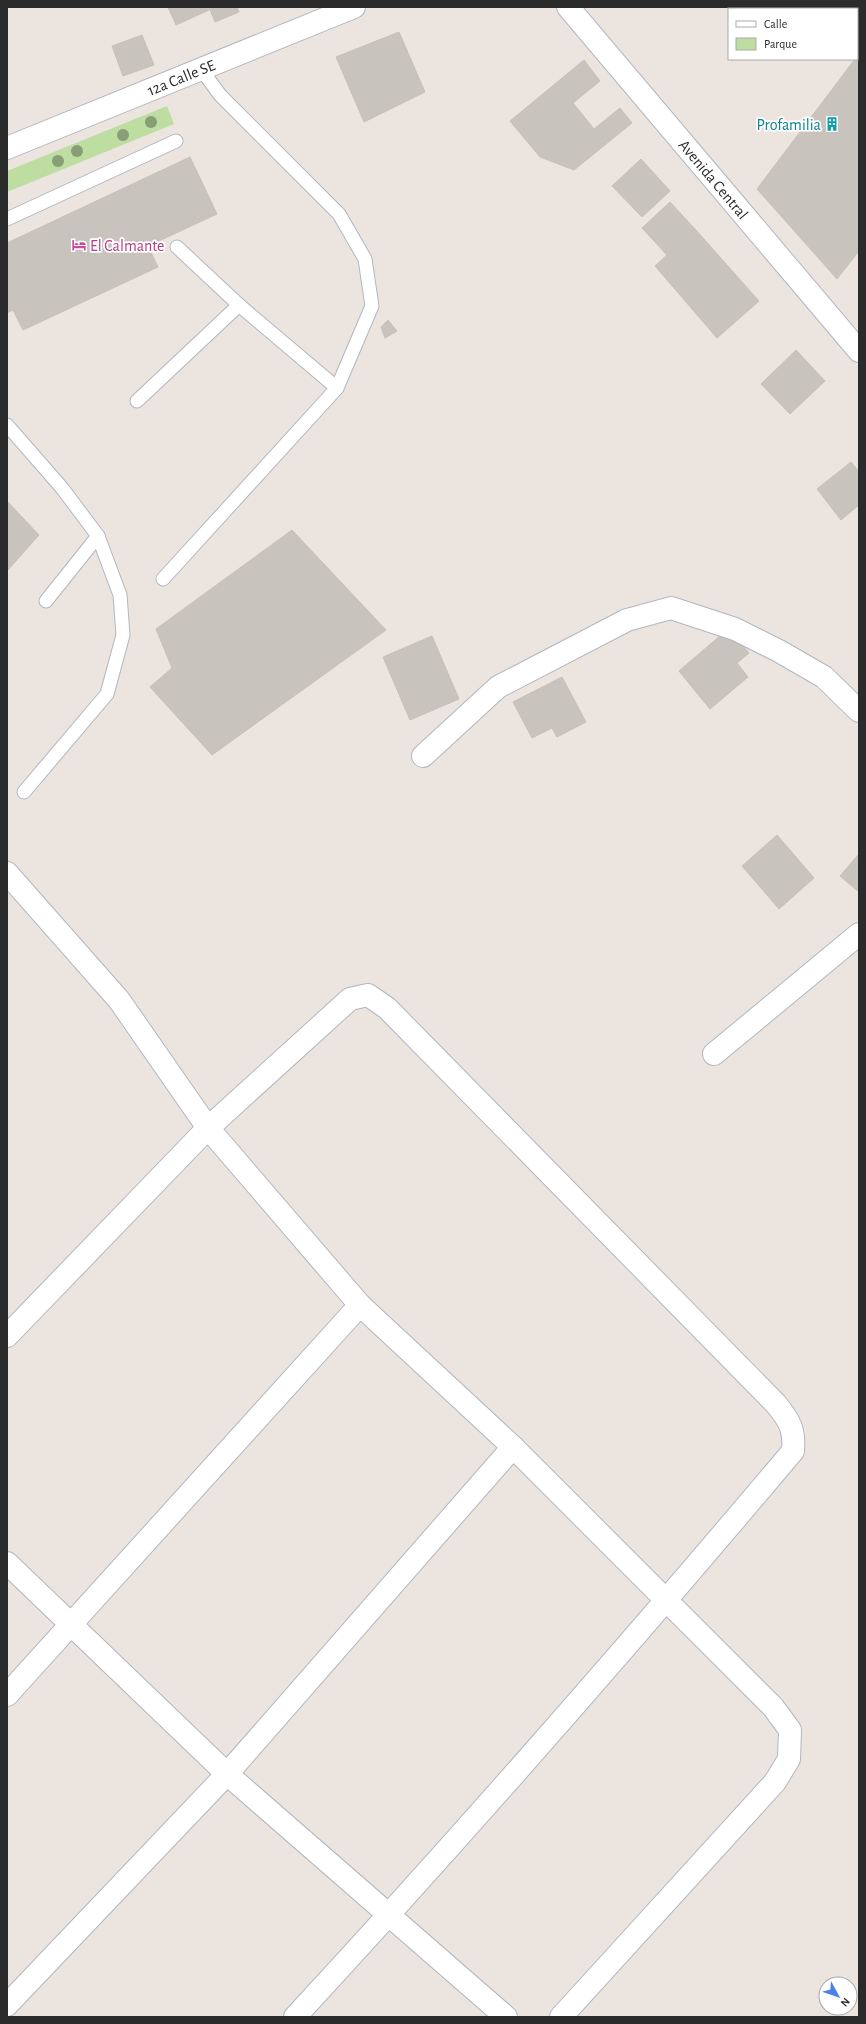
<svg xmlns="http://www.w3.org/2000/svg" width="866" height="2024" font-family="'Alegreya Sans',sans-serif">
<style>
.green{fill:#bddda1}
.building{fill:#c8c3bd;stroke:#c7c0b9}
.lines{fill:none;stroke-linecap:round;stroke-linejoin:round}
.lane-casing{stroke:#b2b6be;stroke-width:15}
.street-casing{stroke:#b2b6be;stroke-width:24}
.lane{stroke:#fff;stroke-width:13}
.street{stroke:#fff;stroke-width:22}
.tree{fill:#889e76}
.labels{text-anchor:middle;stroke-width:3.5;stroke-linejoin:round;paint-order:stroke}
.street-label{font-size:16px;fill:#2b2b2b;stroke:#fff}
.culture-label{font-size:16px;fill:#0d838f;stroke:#fff;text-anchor:end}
.hotel-label{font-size:16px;fill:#b23c85;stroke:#fff;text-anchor:start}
</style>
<rect width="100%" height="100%" fill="#ece5df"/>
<path class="green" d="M 167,106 L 174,124 L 7,192 L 7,171 Z"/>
<g class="building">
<path d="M 168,7 L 207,7 L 209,10 L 176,25 Z"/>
<path d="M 209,7 L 237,7 L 239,12 L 215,22 Z"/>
<path d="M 399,32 L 425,92 L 364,122 L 336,57 Z"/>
<path d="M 142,35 L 154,65 L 123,76 L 112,46 Z"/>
<path d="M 859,54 L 859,251 L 837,279 L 757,189 L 855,59 L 857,59 Z"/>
<path d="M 584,60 L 600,81 L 573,103 L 594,129 L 620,108 L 632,123 L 574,170 L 540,157 L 510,121 Z"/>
<path d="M 190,157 L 217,214 L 148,246 L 158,267 L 23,330 L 13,310 L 7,313 L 7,243 Z"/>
<path d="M 641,159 L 670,191 L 642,217 L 612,186 Z"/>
<path d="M 670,202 L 695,229 L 667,255 L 642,228 Z"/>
<path d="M 695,229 L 759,301 L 717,338 L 655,266 Z"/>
<path d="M 388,320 L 397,331 L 385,338 L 381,327 Z"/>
<path d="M 796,350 L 825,381 L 790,414 L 761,384 Z"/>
<path d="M 851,462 L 859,472 L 859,505 L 841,520 L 817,489 Z"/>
<path d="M 7,501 L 39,535 L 7,571 Z"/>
<path d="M 292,530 L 386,630 L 212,755 L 150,687 L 172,668 L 156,629 Z"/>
<path d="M 728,629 L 749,653 L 737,663 L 748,677 L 710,709 L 679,671 Z"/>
<path d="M 432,636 L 459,699 L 410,720 L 383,657 Z"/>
<path d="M 562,677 L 586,722 L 557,737 L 552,728 L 532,738 L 513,702 Z"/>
<path d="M 777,835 L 814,878 L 779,909 L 742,866 Z"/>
<path d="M 859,854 L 859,892 L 840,876 Z"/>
</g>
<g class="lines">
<defs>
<g id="lane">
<path d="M 7,219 L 176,141"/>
<path d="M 177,247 L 239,305 L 337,388"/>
<path d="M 137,401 L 239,305"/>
<path d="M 7,425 L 62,488 L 98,536 L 46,601"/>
<path d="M 163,579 L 337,388 L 372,306 L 365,259 L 339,214 L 220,95 L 201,69"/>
<path d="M 24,792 L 107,694 L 123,635 L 120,595 L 98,536"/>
</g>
<g id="street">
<path d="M 568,7 L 859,351"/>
<path d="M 7,148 L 354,7"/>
<path d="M 423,756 L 498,687 L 627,620 L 671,608 L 735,629 L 779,651 L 824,677 L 859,711"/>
<path d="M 7,873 L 119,1000 L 208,1128 L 360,1305 L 513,1447 L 773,1707 L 790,1730 L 789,1759 L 775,1782 L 561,2017"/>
<path d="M 714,1054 L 859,934"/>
<path d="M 7,1336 L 208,1128 L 350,999 L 368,995 L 387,1008 L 776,1404 C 789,1420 795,1429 793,1451 C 631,1643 466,1832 295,2017"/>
<path d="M 7,1563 L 227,1774 L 506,2017"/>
<path d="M 7,1695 L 360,1305"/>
<path d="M 7,2005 L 227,1774 L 513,1447"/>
</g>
</defs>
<use href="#lane" class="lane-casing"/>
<use href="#street" class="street-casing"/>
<use href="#lane" class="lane"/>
<use href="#street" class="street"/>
</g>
<g class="tree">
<circle cx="151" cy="122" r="6"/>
<circle cx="123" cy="135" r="6"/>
<circle cx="77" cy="151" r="6"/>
<circle cx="58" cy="161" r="6"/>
</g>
<defs>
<symbol id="building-bare" viewBox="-9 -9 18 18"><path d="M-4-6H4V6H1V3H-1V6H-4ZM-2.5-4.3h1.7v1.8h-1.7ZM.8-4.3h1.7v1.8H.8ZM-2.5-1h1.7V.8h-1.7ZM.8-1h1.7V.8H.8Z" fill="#0f9aa8" stroke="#fff" stroke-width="2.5" paint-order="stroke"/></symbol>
<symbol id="hotel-bare" viewBox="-9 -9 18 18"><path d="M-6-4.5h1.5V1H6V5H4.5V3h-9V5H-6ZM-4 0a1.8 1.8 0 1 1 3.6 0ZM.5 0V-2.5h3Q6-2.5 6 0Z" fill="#d1479c" stroke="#fff" stroke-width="2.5" paint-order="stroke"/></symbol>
</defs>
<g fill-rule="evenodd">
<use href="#building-bare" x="822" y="114" width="20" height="20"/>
<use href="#hotel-bare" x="69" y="235" width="20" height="20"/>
</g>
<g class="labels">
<g class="street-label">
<text transform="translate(181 77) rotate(-22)" y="6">12a Calle SE</text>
<text transform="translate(714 179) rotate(50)" y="6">Avenida Central</text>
</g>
<g class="culture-label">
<text x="821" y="130">Profamilia</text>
</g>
<g class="hotel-label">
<text x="90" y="251">El Calmante</text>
</g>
</g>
<rect width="866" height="2024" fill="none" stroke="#2b2b2b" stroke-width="16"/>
<rect x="728" y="8" width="130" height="52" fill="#ffffff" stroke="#aaaaaa"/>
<rect x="736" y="21" width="20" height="6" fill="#ffffff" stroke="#aaaaaa"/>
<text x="764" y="28" font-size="12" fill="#2b2b2b">Calle</text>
<rect x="736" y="38" width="20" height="12" fill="#bddda1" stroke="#aaaaaa"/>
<text x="764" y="48" font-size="12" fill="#2b2b2b">Parque</text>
<g transform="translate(838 1996) rotate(130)"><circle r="19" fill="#ffffff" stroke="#aaaaaa"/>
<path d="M0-3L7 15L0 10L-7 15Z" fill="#4e7fea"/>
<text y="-6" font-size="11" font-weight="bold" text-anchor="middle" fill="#2b2b2b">N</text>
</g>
</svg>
